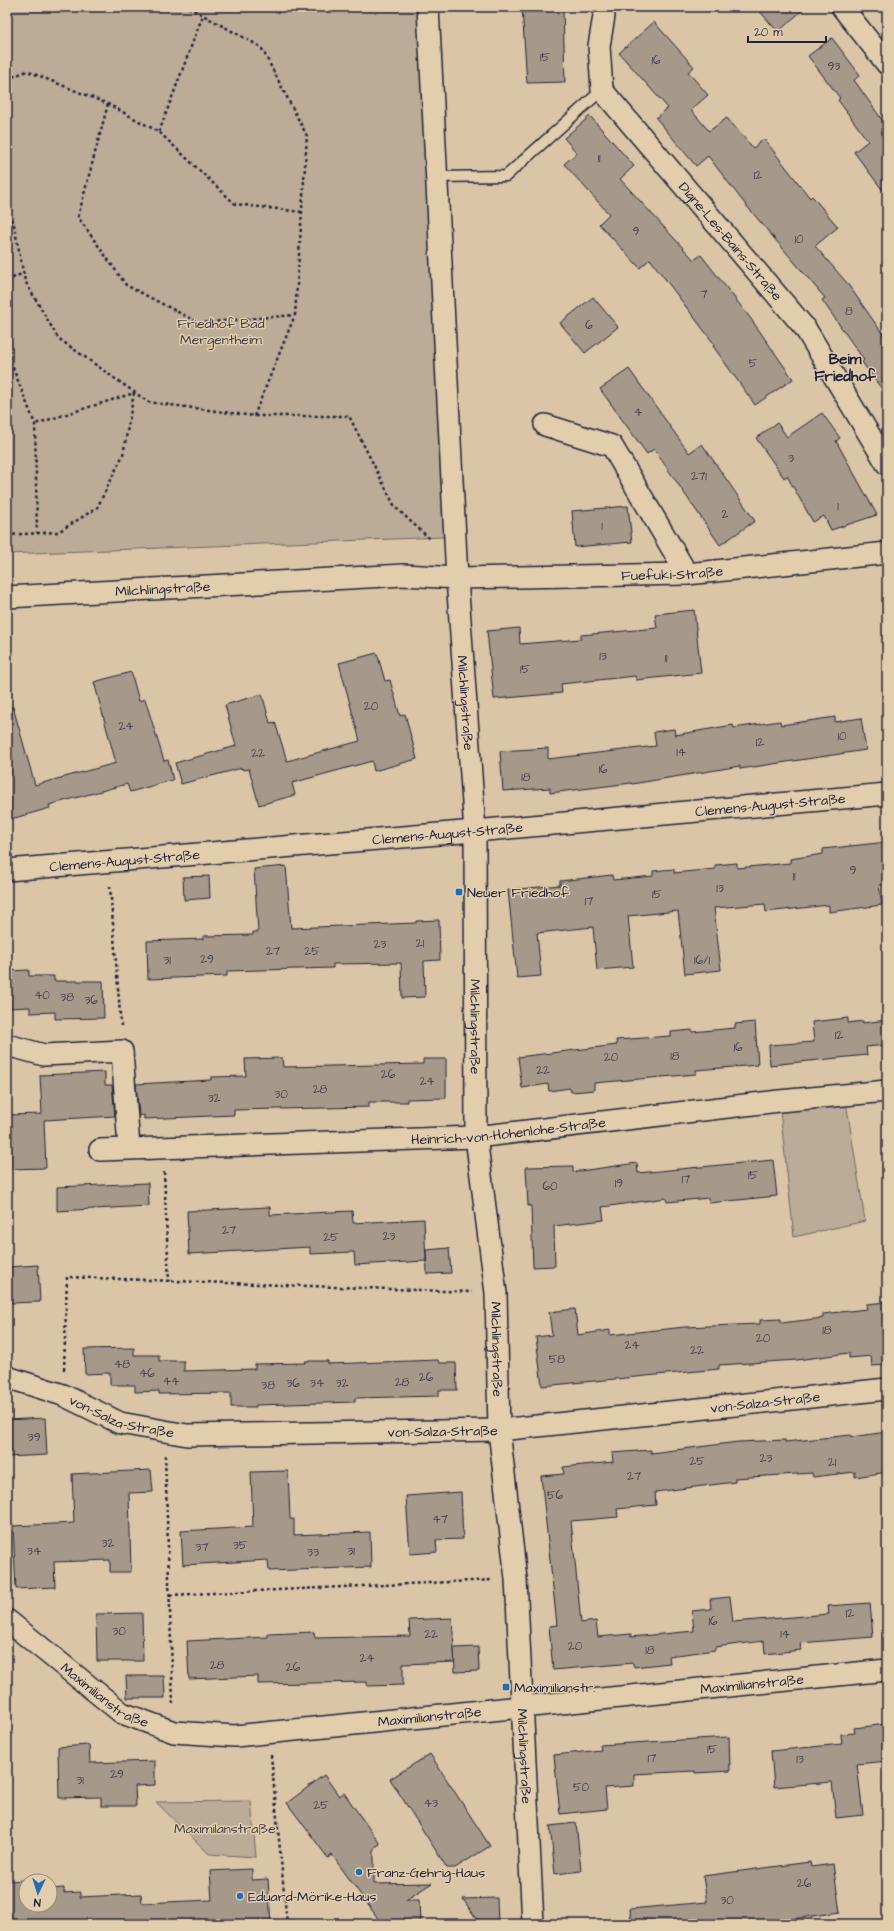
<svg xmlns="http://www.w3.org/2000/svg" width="894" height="1931" font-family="'Architects Daughter',sans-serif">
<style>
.green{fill:#bcab96;stroke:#6f6668}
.building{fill:#a79989;stroke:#22223b}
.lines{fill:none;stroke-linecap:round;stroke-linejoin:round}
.service-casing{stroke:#22223b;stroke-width:13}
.minor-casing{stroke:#22223b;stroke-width:24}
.path{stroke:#22223b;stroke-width:2.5;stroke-dasharray:3 3;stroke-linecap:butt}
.service{stroke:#e2cdac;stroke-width:10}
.minor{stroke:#e2cdac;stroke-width:21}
.poi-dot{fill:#1f6fb2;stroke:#e2cdac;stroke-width:1.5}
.labels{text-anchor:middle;stroke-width:3;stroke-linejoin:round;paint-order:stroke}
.number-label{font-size:12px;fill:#43404e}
.street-label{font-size:14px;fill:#22223b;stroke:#e2cdac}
.park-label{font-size:14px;fill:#413d4d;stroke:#e2cdac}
.poi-label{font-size:14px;fill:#22223b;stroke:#e2cdac;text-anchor:start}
.neighbourhood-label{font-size:15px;font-weight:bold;fill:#22223b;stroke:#e2cdac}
</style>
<rect width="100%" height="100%" fill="#dac6a7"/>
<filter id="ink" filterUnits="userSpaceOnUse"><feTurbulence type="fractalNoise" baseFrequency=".025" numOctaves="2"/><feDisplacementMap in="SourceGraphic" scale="8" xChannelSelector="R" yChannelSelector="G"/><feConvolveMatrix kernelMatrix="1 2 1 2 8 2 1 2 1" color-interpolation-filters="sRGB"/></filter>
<g filter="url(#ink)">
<g class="green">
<path d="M 7,7 L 419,7 L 444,537 L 7,554 Z"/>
<path d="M 845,1095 L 865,1221 L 794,1237 L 779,1101 Z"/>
<path d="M 251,1801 L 256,1857 L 209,1854 L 156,1802 Z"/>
</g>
<g class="building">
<path d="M 522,7 L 563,7 L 565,82 L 527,83 Z"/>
<path d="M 756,7 L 806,7 L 778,32 Z"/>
<path d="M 654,22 L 694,67 L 688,72 L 708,95 L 691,110 L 709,131 L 727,118 L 753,148 L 764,139 L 810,198 L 812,196 L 838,227 L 815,246 L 847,283 L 887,340 L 887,396 L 862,362 L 864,360 L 822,300 L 825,298 L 745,204 L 708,156 L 696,166 L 656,118 L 668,108 L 619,53 Z"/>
<path d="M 832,38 L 860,75 L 854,80 L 887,127 L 887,196 L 854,152 L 868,141 L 838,100 L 840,98 L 808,56 Z"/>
<path d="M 590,116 L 634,166 L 620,179 L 694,260 L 701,255 L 751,319 L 793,379 L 755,405 L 713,346 L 715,345 L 650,259 L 640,268 L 599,224 L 609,214 L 564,164 L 577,153 L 564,138 Z"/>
<path d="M 593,297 L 618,327 L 585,353 L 560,323 Z"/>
<path d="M 629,369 L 689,453 L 702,444 L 755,521 L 720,545 L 654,449 L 647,454 L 600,389 Z"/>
<path d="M 822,413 L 840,438 L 836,441 L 877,515 L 831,530 L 824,516 L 813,522 L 787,476 L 784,478 L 756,438 L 777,423 L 787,437 Z"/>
<path d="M 628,506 L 632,542 L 575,547 L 572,511 Z"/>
<path d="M 694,610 L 701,673 L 636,680 L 635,676 L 561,684 L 562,693 L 494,699 L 487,631 L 519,628 L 520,644 L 581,639 L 581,635 L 657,628 L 655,614 Z"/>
<path d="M 377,653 L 385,681 L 390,680 L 400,716 L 405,714 L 417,759 L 374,771 L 372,761 L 292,783 L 295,795 L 259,805 L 249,769 L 243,770 L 242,768 L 181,784 L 175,763 L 236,746 L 225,705 L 262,694 L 270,723 L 275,722 L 287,761 L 360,741 L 339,663 Z"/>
<path d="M 131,672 L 139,701 L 145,699 L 164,761 L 168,760 L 173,780 L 130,792 L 127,784 L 49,805 L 50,808 L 11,819 L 7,805 L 7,708 L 13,707 L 35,785 L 116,763 L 94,682 Z"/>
<path d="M 835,717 L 835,722 L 861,718 L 866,750 L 740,769 L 740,766 L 632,784 L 631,783 L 550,793 L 550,788 L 503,791 L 500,751 L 548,748 L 548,759 L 656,746 L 654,732 L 674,729 L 675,735 L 733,725 L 734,728 L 780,721 L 781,725 Z"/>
<path d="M 887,842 L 887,884 L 879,885 L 882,905 L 829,912 L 829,905 L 766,912 L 765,904 L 714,908 L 721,970 L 685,974 L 678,911 L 628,916 L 633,967 L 597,970 L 593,927 L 537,933 L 541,976 L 517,978 L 508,890 L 560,885 L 560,881 L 612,875 L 613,880 L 653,876 L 653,871 L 674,869 L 674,873 L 715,869 L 715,865 L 737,863 L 737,868 L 790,863 L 790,859 L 823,854 L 823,849 Z"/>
<path d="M 286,866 L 291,928 L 416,923 L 416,921 L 439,920 L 440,960 L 424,961 L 425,997 L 402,998 L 401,963 L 333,964 L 333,968 L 227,971 L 227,976 L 148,979 L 147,941 L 203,939 L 203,936 L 253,935 L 253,932 L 258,932 L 254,869 Z"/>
<path d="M 209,876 L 210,898 L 184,900 L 183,877 Z"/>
<path d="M 29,970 L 29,976 L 54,976 L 54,981 L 103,981 L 104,1018 L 55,1019 L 55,1012 L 30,1013 L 30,1007 L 7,1008 L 7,971 Z"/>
<path d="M 848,1018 L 848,1023 L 863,1021 L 863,1023 L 887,1020 L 887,1045 L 866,1047 L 867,1055 L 770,1065 L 769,1045 L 814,1042 L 812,1022 Z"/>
<path d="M 755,1022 L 758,1065 L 696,1070 L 696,1074 L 594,1083 L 594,1090 L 584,1091 L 571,1092 L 570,1088 L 549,1091 L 548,1084 L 522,1088 L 518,1057 L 617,1045 L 616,1040 L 671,1036 L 671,1032 L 692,1030 L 692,1032 L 735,1028 L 735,1024 Z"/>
<path d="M 282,1058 L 283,1067 L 423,1064 L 423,1059 L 446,1059 L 446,1098 L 407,1099 L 407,1102 L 369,1102 L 369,1107 L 234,1110 L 234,1115 L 144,1119 L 144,1115 L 139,1116 L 136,1084 L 211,1080 L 211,1077 L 246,1076 L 245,1059 Z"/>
<path d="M 105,1072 L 105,1085 L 112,1085 L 115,1116 L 44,1120 L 46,1168 L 7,1169 L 7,1115 L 42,1114 L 40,1075 Z"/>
<path d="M 773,1160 L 777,1196 L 709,1203 L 709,1198 L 667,1202 L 666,1198 L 602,1207 L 604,1220 L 554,1226 L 555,1266 L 533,1267 L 531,1206 L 528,1206 L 526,1167 L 573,1166 L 573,1172 L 637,1163 L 638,1173 Z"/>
<path d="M 148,1183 L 149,1206 L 57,1211 L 57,1187 Z"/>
<path d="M 270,1207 L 270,1215 L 352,1211 L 353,1223 L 424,1219 L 426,1261 L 355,1265 L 354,1252 L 310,1254 L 310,1247 L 189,1254 L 187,1211 Z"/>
<path d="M 449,1248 L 451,1273 L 427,1274 L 426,1250 Z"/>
<path d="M 38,1265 L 40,1302 L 8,1303 L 7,1267 Z"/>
<path d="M 887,1302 L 887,1365 L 872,1366 L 871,1356 L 849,1358 L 849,1353 L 797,1360 L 719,1365 L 719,1369 L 542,1386 L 536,1337 L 552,1335 L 549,1312 L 575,1309 L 578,1335 L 610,1330 L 610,1335 L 685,1327 L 760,1324 L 760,1320 L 781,1319 L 781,1323 L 823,1318 L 823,1314 L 867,1309 L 866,1304 Z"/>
<path d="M 134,1348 L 134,1355 L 159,1355 L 159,1361 L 184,1361 L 184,1371 L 255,1369 L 255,1364 L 305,1363 L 305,1361 L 328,1361 L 328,1364 L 438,1360 L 439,1363 L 456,1363 L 457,1390 L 439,1390 L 439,1396 L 355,1398 L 355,1402 L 256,1405 L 256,1407 L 231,1407 L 231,1393 L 159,1394 L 159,1391 L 135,1392 L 135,1385 L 110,1385 L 110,1373 L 85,1374 L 84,1349 Z"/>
<path d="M 45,1418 L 47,1455 L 7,1457 L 7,1420 Z"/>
<path d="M 887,1432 L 887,1472 L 855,1477 L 855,1472 L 813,1477 L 812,1473 L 735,1478 L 735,1482 L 655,1492 L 656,1505 L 617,1509 L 618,1517 L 571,1521 L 581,1623 L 596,1621 L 598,1637 L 631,1634 L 631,1637 L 694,1631 L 692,1611 L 711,1609 L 710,1599 L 730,1597 L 733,1622 L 829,1614 L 828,1606 L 870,1603 L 873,1637 L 800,1643 L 801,1650 L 765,1654 L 764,1641 L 715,1647 L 715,1650 L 669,1656 L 670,1663 L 634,1667 L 633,1663 L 553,1670 L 549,1626 L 557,1625 L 541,1476 L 564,1474 L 563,1467 L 613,1462 L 612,1453 L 651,1450 L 651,1453 L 738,1442 L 785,1440 L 785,1442 L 851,1435 L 851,1437 Z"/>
<path d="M 151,1470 L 153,1492 L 129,1493 L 131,1572 L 110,1572 L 110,1560 L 54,1562 L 55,1587 L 16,1589 L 13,1526 L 74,1523 L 72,1474 Z"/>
<path d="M 288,1471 L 290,1519 L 294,1519 L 294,1535 L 370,1532 L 371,1567 L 269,1571 L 268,1560 L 183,1565 L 181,1531 L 253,1527 L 251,1472 Z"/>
<path d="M 461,1492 L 463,1539 L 436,1540 L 437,1552 L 410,1554 L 406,1496 Z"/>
<path d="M 142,1613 L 143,1661 L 97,1661 L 96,1614 Z"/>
<path d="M 452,1618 L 455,1662 L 403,1664 L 403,1685 L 367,1686 L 367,1682 L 258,1684 L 258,1676 L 189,1679 L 187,1641 L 268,1637 L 268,1634 L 314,1632 L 315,1638 L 410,1636 L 409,1620 Z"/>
<path d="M 478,1647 L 479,1671 L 455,1672 L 454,1648 Z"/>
<path d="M 126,1676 L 164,1676 L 165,1698 L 127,1698 Z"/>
<path d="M 887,1724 L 887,1761 L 857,1764 L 863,1815 L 836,1818 L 832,1782 L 774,1787 L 771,1751 L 842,1744 L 841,1734 L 855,1733 L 854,1728 Z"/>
<path d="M 729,1737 L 730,1771 L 695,1773 L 695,1771 L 634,1774 L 634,1786 L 605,1788 L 607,1809 L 560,1814 L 554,1755 L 601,1750 L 600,1745 Z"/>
<path d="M 89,1745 L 90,1763 L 155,1761 L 155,1785 L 135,1786 L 136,1806 L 101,1806 L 101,1797 L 59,1798 L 58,1747 Z"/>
<path d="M 430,1754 L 490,1846 L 455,1868 L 447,1868 L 390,1779 Z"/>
<path d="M 324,1775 L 339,1796 L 344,1793 L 380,1844 L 374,1848 L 374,1884 L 432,1883 L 406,1900 L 419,1900 L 420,1924 L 382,1924 L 332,1855 L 328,1858 L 287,1803 Z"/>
<path d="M 576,1823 L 581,1871 L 555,1874 L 550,1826 Z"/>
<path d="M 810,1862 L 811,1867 L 833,1864 L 840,1912 L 792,1919 L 793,1924 L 631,1924 L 630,1909 L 707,1902 L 703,1876 Z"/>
<path d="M 252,1869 L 252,1880 L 268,1879 L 271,1924 L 7,1924 L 7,1881 L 28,1880 L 26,1881 L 26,1905 L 50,1905 L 50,1889 L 64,1888 L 64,1893 L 80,1892 L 80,1897 L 141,1894 L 142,1903 L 212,1900 L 210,1871 Z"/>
<path d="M 497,1898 L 498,1924 L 480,1924 L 463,1899 Z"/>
</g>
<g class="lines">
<defs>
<path id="service" d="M 436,177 L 506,176 L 602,90"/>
<g id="minor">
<path id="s1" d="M 428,7 L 457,578 L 687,574 L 887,553"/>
<path d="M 842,7 L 887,64"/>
<path id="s2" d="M 604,16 L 599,46 L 602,90 L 805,328 L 887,464"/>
<path d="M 545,425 L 612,446 L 687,574"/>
<path id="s3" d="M 7,597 L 404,575 L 457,578 L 475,831 L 476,1137 L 496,1293 L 499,1430 L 516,1579 L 533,1924"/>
<path id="s4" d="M 7,870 L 475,831 L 887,794"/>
<path d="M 7,1045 L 44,1055 L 122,1051 L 129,1148"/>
<path id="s5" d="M 100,1150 L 476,1137 L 779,1101 L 887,1091"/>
<path id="s6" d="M 7,1377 L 63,1395 L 120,1423 L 187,1435 L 499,1430 L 887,1389"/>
<path id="s7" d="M 7,1620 L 122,1713 L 174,1732 L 235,1736 L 887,1670"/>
</g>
</defs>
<use href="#service" class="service-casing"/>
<use href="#minor" class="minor-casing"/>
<g class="path">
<path d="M 7,79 L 27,71 L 108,104 L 159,132 L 235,204 L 302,212"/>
<path d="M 108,104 L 78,217 L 126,285 L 199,323 L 295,315 L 307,136 L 261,47 L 188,7"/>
<path d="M 159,132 L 203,15"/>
<path d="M 7,214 L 14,225 L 25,281 L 58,338 L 148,402 L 254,416 L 349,416 L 395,507 L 431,540"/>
<path d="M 7,281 L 23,273"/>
<path d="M 7,366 L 13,368 L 35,424 L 37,533"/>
<path d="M 254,416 L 295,315"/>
<path d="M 7,535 L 58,532 L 97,508 L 123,455 L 134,393 L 35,424"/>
<path d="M 110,886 L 121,1026"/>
<path d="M 164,1172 L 169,1281"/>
<path d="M 64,1370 L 67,1277 L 472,1292"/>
<path d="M 165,1455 L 173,1705"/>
<path d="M 170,1595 L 493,1580"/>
<path d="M 271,1755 L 287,1924"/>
</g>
<use href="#service" class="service"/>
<use href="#minor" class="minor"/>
</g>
</g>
<g class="poi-dot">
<rect x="455" y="888" width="8" height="8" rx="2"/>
<rect x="502" y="1683" width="8" height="8" rx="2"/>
<circle cx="359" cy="1872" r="4"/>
<circle cx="240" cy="1896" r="4"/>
</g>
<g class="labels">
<g class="number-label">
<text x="545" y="61">15</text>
<text x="656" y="64">16</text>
<text x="834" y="70">93</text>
<text x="599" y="162">11</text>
<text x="758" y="179">12</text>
<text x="636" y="235">9</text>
<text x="799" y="243">10</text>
<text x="704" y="298">7</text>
<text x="849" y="315">8</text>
<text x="589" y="329">6</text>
<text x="753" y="367">5</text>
<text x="638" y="416">4</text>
<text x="791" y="462">3</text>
<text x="699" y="480">271</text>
<text x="838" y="510">1</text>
<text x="725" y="518">2</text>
<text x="602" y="530">1</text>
<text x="603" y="660">13</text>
<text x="666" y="662">11</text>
<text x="525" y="673">15</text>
<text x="371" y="710">20</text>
<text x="126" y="730">24</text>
<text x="842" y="740">10</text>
<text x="760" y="746">12</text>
<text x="681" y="756">14</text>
<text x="258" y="757">22</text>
<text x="603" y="773">16</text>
<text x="526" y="781">18</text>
<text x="853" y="874">9</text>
<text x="794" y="880">11</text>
<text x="720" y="892">13</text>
<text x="657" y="898">15</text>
<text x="589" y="905">17</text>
<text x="420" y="947">21</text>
<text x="380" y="948">23</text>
<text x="273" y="955">27</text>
<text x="312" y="955">25</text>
<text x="207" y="963">29</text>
<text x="167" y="964">31</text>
<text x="702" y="964">16/1</text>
<text x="42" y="999">40</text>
<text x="67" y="1001">38</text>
<text x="91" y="1004">36</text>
<text x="839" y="1039">12</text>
<text x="738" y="1051">16</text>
<text x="675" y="1060">18</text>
<text x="611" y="1061">20</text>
<text x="543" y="1074">22</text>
<text x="388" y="1078">26</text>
<text x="427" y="1085">24</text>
<text x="320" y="1093">28</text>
<text x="281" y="1098">30</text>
<text x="214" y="1102">32</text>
<text x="753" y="1179">15</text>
<text x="686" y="1183">17</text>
<text x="619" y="1187">19</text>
<text x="550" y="1190">60</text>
<text x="229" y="1234">27</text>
<text x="389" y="1240">23</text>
<text x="331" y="1241">25</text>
<text x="827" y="1334">18</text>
<text x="763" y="1342">20</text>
<text x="632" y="1349">24</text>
<text x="697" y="1354">22</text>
<text x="557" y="1363">58</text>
<text x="122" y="1368">48</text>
<text x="147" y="1377">46</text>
<text x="426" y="1381">26</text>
<text x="171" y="1385">44</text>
<text x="402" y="1386">28</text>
<text x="293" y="1387">36</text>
<text x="317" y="1387">34</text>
<text x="342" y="1387">32</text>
<text x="268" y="1389">38</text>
<text x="34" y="1441">39</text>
<text x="766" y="1462">23</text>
<text x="697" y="1465">25</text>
<text x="832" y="1466">21</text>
<text x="634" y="1480">27</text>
<text x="555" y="1499">56</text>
<text x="440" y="1523">47</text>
<text x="108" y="1547">32</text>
<text x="240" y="1549">35</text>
<text x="202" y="1551">37</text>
<text x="34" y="1555">34</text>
<text x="351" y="1555">31</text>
<text x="313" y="1556">33</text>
<text x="850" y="1617">12</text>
<text x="713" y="1625">16</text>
<text x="119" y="1635">30</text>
<text x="431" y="1638">22</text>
<text x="785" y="1638">14</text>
<text x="575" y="1650">20</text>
<text x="650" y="1654">18</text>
<text x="367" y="1662">24</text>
<text x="217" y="1669">28</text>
<text x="293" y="1671">26</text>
<text x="712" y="1753">15</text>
<text x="652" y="1762">17</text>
<text x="800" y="1763">13</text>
<text x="117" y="1778">29</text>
<text x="80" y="1784">31</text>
<text x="581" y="1791">50</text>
<text x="431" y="1807">43</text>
<text x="321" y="1809">25</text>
<text x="804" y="1887">26</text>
<text x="727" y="1904">30</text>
</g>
<g class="street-label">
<text dy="5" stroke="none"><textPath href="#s2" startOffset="273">Digne-Les-Bains-Straße</textPath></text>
<text dy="5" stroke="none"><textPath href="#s1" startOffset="787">Fuefuki-Straße</textPath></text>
<text dy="5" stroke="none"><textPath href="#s3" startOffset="156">Milchlingstraße</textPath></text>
<text dy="5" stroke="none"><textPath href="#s3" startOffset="576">Milchlingstraße</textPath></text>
<text dy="5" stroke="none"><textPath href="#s4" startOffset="766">Clemens-August-Straße</textPath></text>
<text dy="5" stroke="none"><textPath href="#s4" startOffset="442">Clemens-August-Straße</textPath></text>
<text dy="5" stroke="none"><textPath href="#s4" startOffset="118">Clemens-August-Straße</textPath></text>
<text dy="5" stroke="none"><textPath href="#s3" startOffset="900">Milchlingstraße</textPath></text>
<text dy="5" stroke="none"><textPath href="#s5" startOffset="409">Heinrich-von-Hohenlohe-Straße</textPath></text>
<text dy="5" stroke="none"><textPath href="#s3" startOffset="1224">Milchlingstraße</textPath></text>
<text dy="5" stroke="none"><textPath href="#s6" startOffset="770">von-Salza-Straße</textPath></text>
<text dy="5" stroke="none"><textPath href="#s6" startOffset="122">von-Salza-Straße</textPath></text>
<text dy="5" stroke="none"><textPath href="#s6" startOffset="446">von-Salza-Straße</textPath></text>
<text dy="5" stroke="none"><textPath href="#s7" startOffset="784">Maximilianstraße</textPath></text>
<text dy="5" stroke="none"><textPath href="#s7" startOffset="124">Maximilianstraße</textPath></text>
<text dy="5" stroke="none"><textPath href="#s7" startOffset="460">Maximilianstraße</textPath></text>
<text dy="5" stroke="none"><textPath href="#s3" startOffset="1632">Milchlingstraße</textPath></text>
</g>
<g class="park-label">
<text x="221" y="328">Friedhof Bad<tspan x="221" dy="16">Mergentheim</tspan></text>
<text x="225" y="1833">Maximilanstraße</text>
</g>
<g class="poi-label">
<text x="467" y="897">Neuer Friedhof</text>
<text x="514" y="1692">Maximilianstr.</text>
<text x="367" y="1877">Franz-Gehrig-Haus</text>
<text x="248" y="1901">Eduard-Mörike-Haus</text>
</g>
<g class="neighbourhood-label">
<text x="845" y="364">Beim<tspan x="845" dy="17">Friedhof</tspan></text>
</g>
</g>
<rect width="894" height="1931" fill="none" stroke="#e2cdac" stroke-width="24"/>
<rect x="12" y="12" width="870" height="1907" fill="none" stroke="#22223b" stroke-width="1.5" filter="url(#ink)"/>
<g transform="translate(38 1893) rotate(184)"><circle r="19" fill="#e2cdac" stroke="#95897f"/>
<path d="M0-3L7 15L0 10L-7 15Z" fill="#1f6fb2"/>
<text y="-6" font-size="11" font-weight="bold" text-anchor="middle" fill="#22223b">N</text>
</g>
<path d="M748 36v6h78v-6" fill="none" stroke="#22223b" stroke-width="2"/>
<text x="754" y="36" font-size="12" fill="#22223b" stroke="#e2cdac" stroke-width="3" paint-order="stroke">20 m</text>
</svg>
